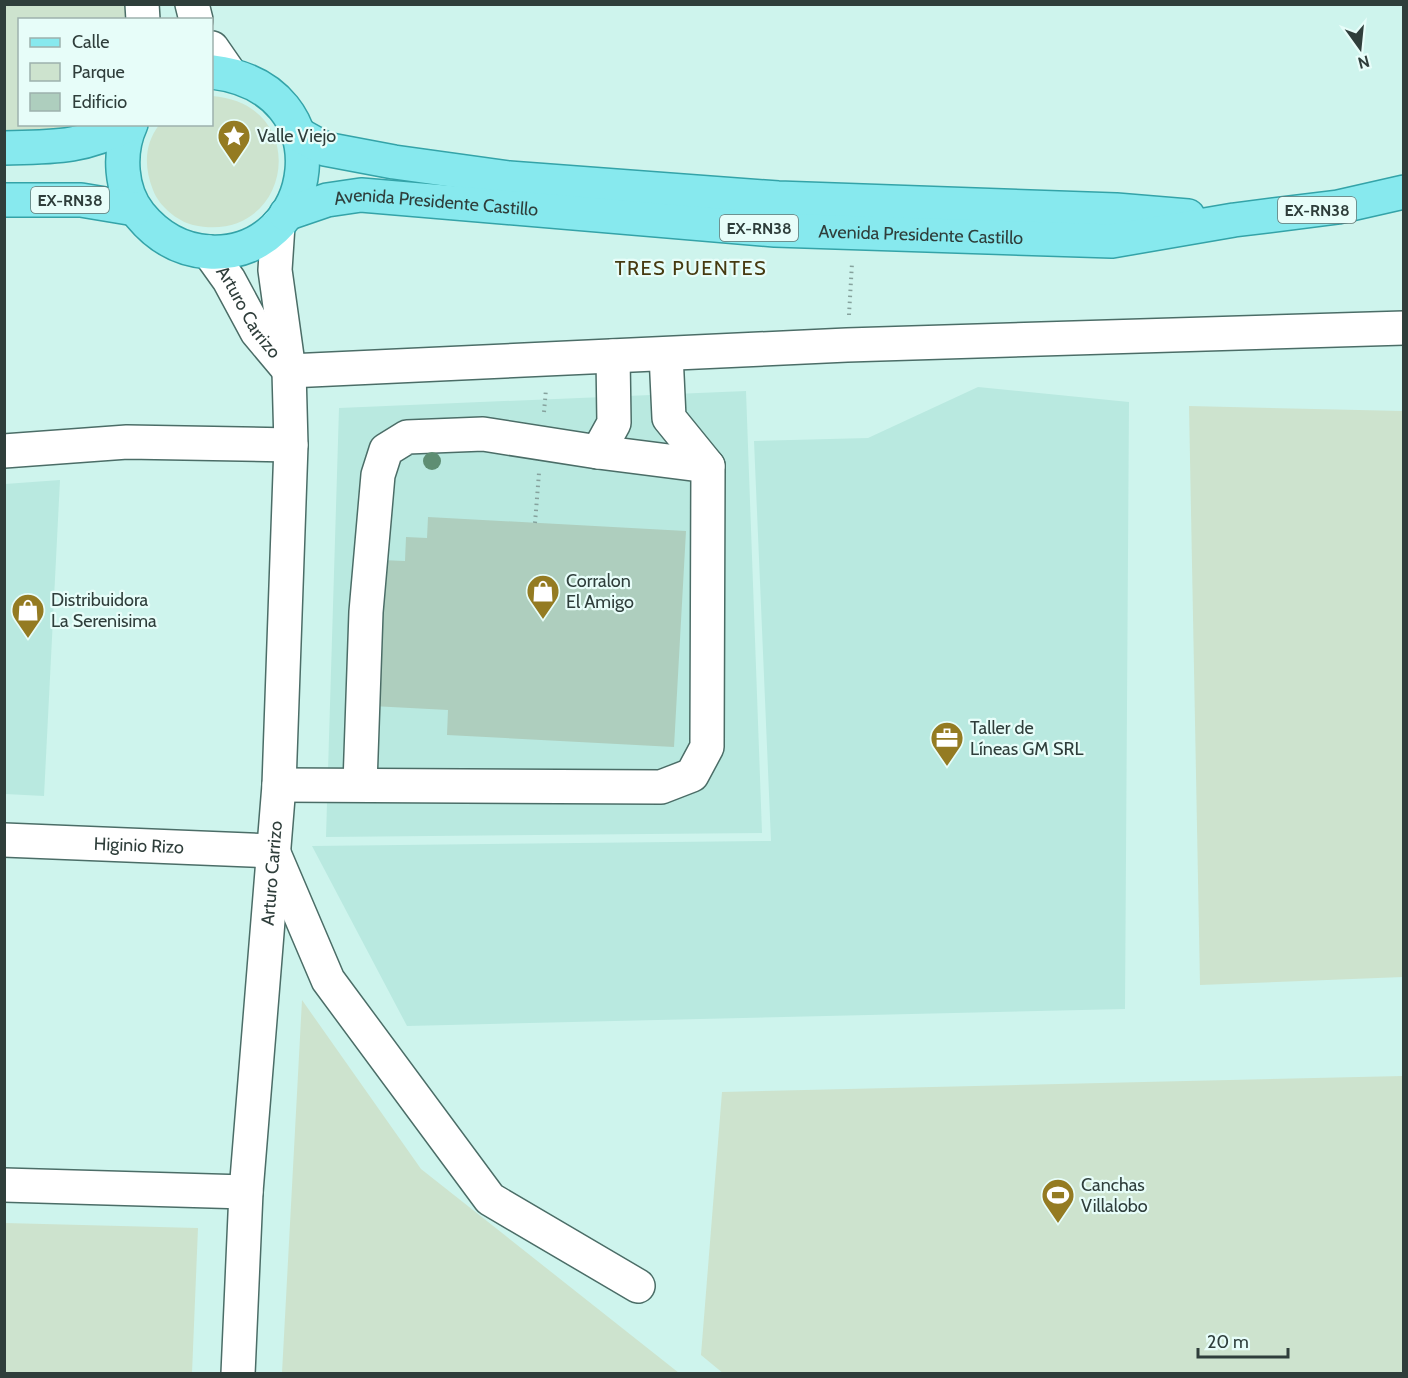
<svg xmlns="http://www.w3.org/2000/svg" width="1408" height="1378" font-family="Cabin,sans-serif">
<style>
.built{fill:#b9e9e0}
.green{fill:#cde3ce}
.building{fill:#aecebe}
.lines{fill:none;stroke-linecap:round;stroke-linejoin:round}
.minor-casing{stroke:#4b6d67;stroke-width:36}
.major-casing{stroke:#34a3a8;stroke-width:36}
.path{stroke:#86a29d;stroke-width:4;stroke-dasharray:1.5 4.5;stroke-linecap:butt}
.minor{stroke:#fff;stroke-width:33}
.major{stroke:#87e9ee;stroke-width:33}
.tree{fill:#5e8e73}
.labels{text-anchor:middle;stroke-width:4.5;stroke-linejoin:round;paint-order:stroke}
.shield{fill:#e7fdf9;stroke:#667774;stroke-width:1.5}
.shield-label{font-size:16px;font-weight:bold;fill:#2f3e3b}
.poi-label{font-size:18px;fill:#2f3e3b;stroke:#e7fdf9;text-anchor:start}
.street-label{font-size:18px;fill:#2f3e3b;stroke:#e7fdf9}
.neighbourhood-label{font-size:20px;letter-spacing:1.5px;fill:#463a11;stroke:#e7fdf9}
</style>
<rect width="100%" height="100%" fill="#cef4ed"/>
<g class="built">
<path d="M 978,387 L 1129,402 L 1125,1009 L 407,1026 L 312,846 L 771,841 L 754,441 L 868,438 Z"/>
<path d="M 746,391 L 762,833 L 326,837 L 339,408 Z"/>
<path d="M 60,480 L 44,796 L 5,794 L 5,484 Z"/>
</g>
<g class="green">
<path d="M 4,5 L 130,5 L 132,19 L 20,20 L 20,124 L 102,125 L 5,138 Z"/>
<path d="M 212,96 C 315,104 291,247 193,225 C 177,221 159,206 153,190 C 144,167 144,145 159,125 L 212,124 Z"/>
<path d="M 1189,406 L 1403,411 L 1403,977 L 1200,985 Z"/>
<path d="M 302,1000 L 421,1169 L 679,1373 L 282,1373 Z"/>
<path d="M 1403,1076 L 1403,1373 L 724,1374 L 701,1355 L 722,1092 Z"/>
<path d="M 5,1223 L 198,1228 L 192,1373 L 5,1373 Z"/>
</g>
<path class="building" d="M 428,517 L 686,531 L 674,747 L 447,735 L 448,710 L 372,706 L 381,560 L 405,561 L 406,537 L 427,538 Z"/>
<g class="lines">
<defs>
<g id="minor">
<path d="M 142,4 L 143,20"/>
<path d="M 192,4 L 196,20"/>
<path d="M 212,48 L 230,74"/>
<path id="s1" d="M 209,252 L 229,280 L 257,332 L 288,369"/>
<path d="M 289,371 L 847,345 L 1404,328"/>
<path d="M 4,451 L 127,442 L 291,445"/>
<path d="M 598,452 L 708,466"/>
<path d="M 360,784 L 366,612 L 378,475 L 386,450 L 407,437 L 483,434 L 598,452 L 614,423 L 613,356"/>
<path d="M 279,785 L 661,787 L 692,775 L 707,747 L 708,466 L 669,418 L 666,354"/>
<path id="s2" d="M 4,840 L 273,851 L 328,980 L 490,1199 L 638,1286"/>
<path d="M 4,1185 L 246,1192"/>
<path id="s3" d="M 238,1374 L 246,1192 L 279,785 L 291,445 L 289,371 L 275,270 L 278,225"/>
</g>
<g id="major">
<path d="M 131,124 C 118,152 120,191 140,215 C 158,237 180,250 209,252 C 318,258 347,88 212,72"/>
<path d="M 298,134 L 325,149 L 394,162 L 509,178 L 778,198 L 1116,210 L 1188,216"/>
<path d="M 4,148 C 57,147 81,148 130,124"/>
<path d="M 4,200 L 81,200 L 135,209"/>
<path id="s4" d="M 286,214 L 327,200 L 361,195 L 775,230 L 1112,241 L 1234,220 L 1338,207 L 1404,192"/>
</g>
</defs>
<use href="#minor" class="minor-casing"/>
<use href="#major" class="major-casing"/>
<g class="path">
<path d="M 849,315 L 852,263"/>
<path d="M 544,412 L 546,389"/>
<path d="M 535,523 L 539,473"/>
</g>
<use href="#minor" class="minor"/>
<use href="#major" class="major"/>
</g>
<circle class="tree" cx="432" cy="461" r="9"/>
<defs>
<symbol id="sight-pin" viewBox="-11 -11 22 30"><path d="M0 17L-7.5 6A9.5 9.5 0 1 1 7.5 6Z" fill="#947b22" stroke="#e7fdf9"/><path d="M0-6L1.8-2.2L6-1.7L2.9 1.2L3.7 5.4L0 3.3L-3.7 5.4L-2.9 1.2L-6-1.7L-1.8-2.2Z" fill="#fff"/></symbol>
<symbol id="shop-pin" viewBox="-11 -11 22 30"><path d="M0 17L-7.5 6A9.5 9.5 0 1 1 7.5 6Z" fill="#947b22" stroke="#e7fdf9"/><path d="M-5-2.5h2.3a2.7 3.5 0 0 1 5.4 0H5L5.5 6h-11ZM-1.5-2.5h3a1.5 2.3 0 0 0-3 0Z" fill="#fff"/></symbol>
<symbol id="office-pin" viewBox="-11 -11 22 30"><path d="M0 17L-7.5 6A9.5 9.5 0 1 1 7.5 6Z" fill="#947b22" stroke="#e7fdf9"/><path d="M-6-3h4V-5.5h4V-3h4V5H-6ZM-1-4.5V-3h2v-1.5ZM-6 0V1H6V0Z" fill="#fff"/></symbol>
<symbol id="stadium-pin" viewBox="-11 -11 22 30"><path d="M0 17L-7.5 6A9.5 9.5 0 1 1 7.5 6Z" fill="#947b22" stroke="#e7fdf9"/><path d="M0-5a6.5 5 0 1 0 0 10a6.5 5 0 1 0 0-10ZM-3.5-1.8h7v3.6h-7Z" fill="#fff"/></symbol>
</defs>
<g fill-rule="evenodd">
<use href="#sight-pin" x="215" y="117" width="38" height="52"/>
<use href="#shop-pin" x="524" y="572" width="38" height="52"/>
<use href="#shop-pin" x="9" y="591" width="38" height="52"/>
<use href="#office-pin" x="928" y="719" width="38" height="52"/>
<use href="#stadium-pin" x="1039" y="1176" width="38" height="52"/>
</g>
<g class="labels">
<g class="shield">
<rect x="31" y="187" width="78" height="26" rx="4.5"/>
<rect x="1278" y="197" width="78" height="26" rx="4.5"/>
<rect x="720" y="215" width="78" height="26" rx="4.5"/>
</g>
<g class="shield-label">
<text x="70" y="206">EX-RN38</text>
<text x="1317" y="216">EX-RN38</text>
<text x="759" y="234">EX-RN38</text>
</g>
<g class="poi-label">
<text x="257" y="142">Valle Viejo</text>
<text x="566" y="587">Corralon<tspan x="566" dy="21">El Amigo</tspan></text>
<text x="51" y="606">Distribuidora<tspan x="51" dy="21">La Serenisima</tspan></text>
<text x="970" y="734">Taller de<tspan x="970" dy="21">Líneas GM SRL</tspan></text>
<text x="1081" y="1191">Canchas<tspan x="1081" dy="21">Villalobo</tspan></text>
</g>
<g class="street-label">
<text dy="6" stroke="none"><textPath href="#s4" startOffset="153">Avenida Presidente Castillo</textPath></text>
<text dy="6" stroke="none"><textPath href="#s4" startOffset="639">Avenida Presidente Castillo</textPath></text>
<text dy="6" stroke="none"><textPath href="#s1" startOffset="72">Arturo Carrizo</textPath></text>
<text dy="6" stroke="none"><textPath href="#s2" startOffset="135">Higinio Rizo</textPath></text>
<text dy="6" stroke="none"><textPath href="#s3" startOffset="502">Arturo Carrizo</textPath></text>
</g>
<g class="neighbourhood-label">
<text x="691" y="275">TRES PUENTES</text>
</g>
</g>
<rect width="1408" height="1378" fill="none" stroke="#2f3e3b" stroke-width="12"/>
<rect x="18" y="18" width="195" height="108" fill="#e7fdf9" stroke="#9db1ad" stroke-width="1.5"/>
<rect x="30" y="38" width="30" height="9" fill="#87e9ee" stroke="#9db1ad" stroke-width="1.5"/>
<text x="72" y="48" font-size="18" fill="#2f3e3b">Calle</text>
<rect x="30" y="63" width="30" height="18" fill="#cde3ce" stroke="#9db1ad" stroke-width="1.5"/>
<text x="72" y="78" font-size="18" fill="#2f3e3b">Parque</text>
<rect x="30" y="93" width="30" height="18" fill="#aecebe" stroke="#9db1ad" stroke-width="1.5"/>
<text x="72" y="108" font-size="18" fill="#2f3e3b">Edificio</text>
<g transform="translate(1360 48) rotate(165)" stroke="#e7fdf9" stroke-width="4.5" paint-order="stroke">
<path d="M0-4.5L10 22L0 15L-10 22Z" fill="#2f3e3b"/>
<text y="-9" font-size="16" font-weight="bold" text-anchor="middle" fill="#2f3e3b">N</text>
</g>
<path d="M1198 1348v9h90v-9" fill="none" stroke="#2f3e3b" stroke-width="3"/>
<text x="1207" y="1348" font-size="18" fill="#2f3e3b" stroke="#e7fdf9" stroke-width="4.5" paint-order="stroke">20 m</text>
</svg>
